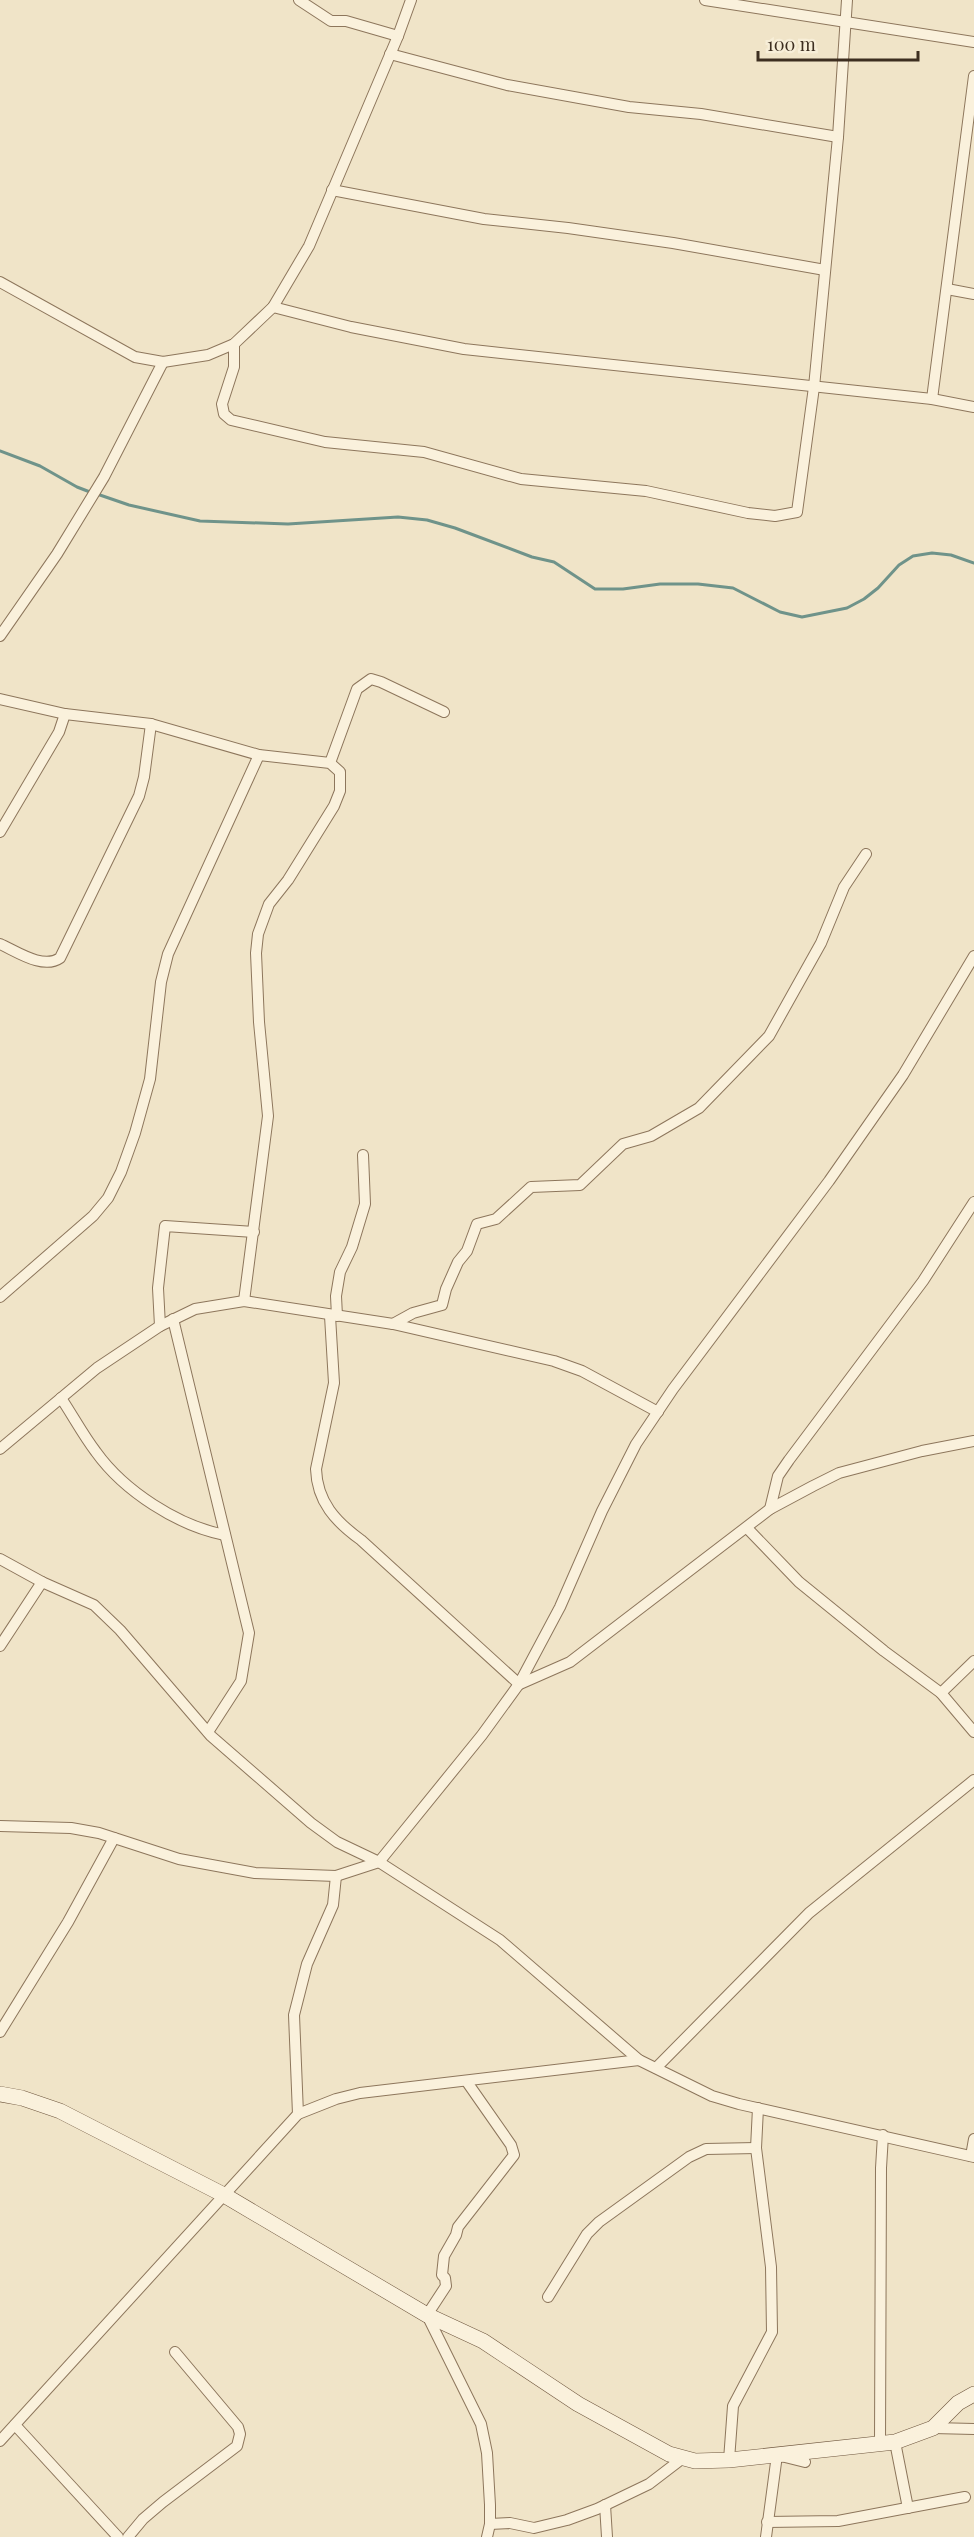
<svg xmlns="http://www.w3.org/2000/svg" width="974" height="2537" font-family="'Playfair Display',serif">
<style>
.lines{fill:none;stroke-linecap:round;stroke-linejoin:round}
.stream{stroke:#6f938a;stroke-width:3}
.street-casing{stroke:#8d765c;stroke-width:12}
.secondary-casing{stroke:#6f573f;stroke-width:16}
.street{stroke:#faf1dc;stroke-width:10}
.secondary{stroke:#faf1dc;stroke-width:15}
</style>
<rect width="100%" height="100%" fill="#f0e4c8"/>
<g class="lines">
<g class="stream">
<path d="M 0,451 L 40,466 L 77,487 L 90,492"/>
<path d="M 97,494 L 129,505 L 200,521 L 288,524 L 398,517 L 427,520 L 455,528 L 532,557 L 554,562 L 595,589 L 623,589 L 660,584 L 698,584 L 733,588 L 780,612 L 802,617 L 847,608 L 864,599 L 878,588 L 899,565 L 913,556 L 932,553 L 951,555 L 974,563"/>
</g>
<defs>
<g id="street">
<path d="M 299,0 L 331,21 L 346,21 L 398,36"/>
<path d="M 705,0 L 974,42"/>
<path d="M 390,54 L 507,85 L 629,107 L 701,114 L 838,137"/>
<path d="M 332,190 L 484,219 L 568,228 L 673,243 L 825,270"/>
<path d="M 0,282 L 135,357 L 163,362 L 208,355 L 234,344 L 273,307 L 309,246 L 398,36 L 411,0"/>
<path d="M 947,289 L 974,294"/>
<path d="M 273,307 L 351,327 L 464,349 L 932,399 L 974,407"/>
<path d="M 234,344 L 234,367 L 222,404 L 224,414 L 231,420 L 325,442 L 424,452 L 521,479 L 646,491 L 748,513 L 775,516 L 797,512 L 814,387 L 838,137 L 847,0"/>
<path d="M 932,399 L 974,76"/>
<path d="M 0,636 L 57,554 L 104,477 L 163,362"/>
<path d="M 0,699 L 65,714 L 151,724 L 259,755 L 330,763 L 340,772 L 340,791 L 334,806 L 288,880 L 269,904 L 258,934 L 256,953 L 259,1022 L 268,1116 L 244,1301"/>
<path d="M 330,763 L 357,689 L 371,679 L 381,682 L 444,712"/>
<path d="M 0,832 L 59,732 L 65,714"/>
<path d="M 0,944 C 16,951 43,970 60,958 L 139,796 L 144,777 L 151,724"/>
<path d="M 0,1297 L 93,1216 L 108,1198 L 121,1172 L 135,1133 L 150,1079 L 161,982 L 168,954 L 259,755"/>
<path d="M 330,1316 L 334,1383 L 316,1469 C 317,1502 336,1522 361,1540 L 519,1684"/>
<path d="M 337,1316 L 336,1296 L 340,1272 L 352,1247 L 365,1204 L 363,1155"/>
<path d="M 173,1319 L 249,1633 L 241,1681 L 208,1732"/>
<path d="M 393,1324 L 413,1313 L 442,1305 L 446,1289 L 458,1262 L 467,1251 L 477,1224 L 496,1219 L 531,1187 L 580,1185 L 623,1144 L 651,1136 L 699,1108 L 769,1036 L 821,943 L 844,887 L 866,854"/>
<path d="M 160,1326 L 158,1288 L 165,1226 L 254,1232"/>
<path d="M 61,1398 C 73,1416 83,1435 96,1452 C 124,1491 178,1526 225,1535"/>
<path d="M 0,1449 L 97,1368 L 160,1326 L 195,1309 L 244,1301 L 393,1324 L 554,1361 L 582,1371 L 658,1412"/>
<path d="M 770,1509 L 778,1476 L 789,1460 L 923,1281 L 974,1202"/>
<path d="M 747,1528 L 799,1582 L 884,1651 L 941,1693 L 974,1732"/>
<path d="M 0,1559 L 42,1582 L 94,1605 L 120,1630 L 211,1736 L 311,1823 L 337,1842 L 379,1862 L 500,1940 L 639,2060 L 712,2096 L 739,2104 L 974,2157"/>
<path d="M 0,1646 L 42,1582"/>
<path d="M 520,1684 L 570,1662 L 770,1509 L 813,1486 L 839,1473 L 922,1451 L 974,1441"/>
<path d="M 941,1693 L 974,1661"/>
<path d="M 0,1826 L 71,1828 L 99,1833 L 179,1859 L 255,1873 L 336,1876 L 379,1862 L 482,1735 L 519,1684 L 560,1607 L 602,1511 L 636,1444 L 673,1389 L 829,1181 L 903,1075 L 974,956"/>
<path d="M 0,2032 L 68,1922 L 114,1838"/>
<path d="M 656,2068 L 809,1913 L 974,1780"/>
<path d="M 467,2082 L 511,2145 L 514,2155 L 458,2227 L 456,2235 L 444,2256 L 442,2275 L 445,2278 L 446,2286 L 427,2315 L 481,2424 L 487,2453 L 490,2505 L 490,2524 L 487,2537"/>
<path d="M 298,2114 L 294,2015 L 307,1964 L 333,1905 L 336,1876"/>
<path d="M 971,2156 L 974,2139"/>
<path d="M 548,2297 L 587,2234 L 599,2222 L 689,2157 L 706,2149 L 756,2148"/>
<path d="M 15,2425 L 118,2537"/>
<path d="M 933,2428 L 974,2429"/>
<path d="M 0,2441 L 298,2114 L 336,2099 L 360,2093 L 639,2060"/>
<path d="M 895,2442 L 908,2508"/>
<path d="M 880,2444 L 881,2168 L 883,2135"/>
<path d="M 729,2460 L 733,2406 L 772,2332 L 771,2267 L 756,2148 L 758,2108"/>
<path d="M 605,2505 L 607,2537"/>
<path d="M 767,2522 L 838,2521 L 965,2497"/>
<path d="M 490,2524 L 510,2523 L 534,2528 L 567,2520 L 597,2509 L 649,2484 L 683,2458"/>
<path d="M 128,2537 L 143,2519 L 163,2502 L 237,2446 L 240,2434 L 238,2427 L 175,2352"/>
<path d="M 766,2537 L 777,2455 L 805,2462"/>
</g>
<path id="secondary" d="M 0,2094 L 22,2098 L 60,2111 L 224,2195 L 427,2315 L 483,2341 L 578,2404 L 669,2454 L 695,2461 L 729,2460 L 895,2442 L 933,2428 L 958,2403 L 974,2394"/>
</defs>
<use href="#street" class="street-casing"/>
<use href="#secondary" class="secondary-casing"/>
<use href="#street" class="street"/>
<use href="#secondary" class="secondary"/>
</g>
<path d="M758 51v9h160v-9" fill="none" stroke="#3d2e20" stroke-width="3"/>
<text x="767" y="51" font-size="18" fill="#3d2e20" stroke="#f7eed8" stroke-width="4.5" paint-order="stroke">100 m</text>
</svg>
